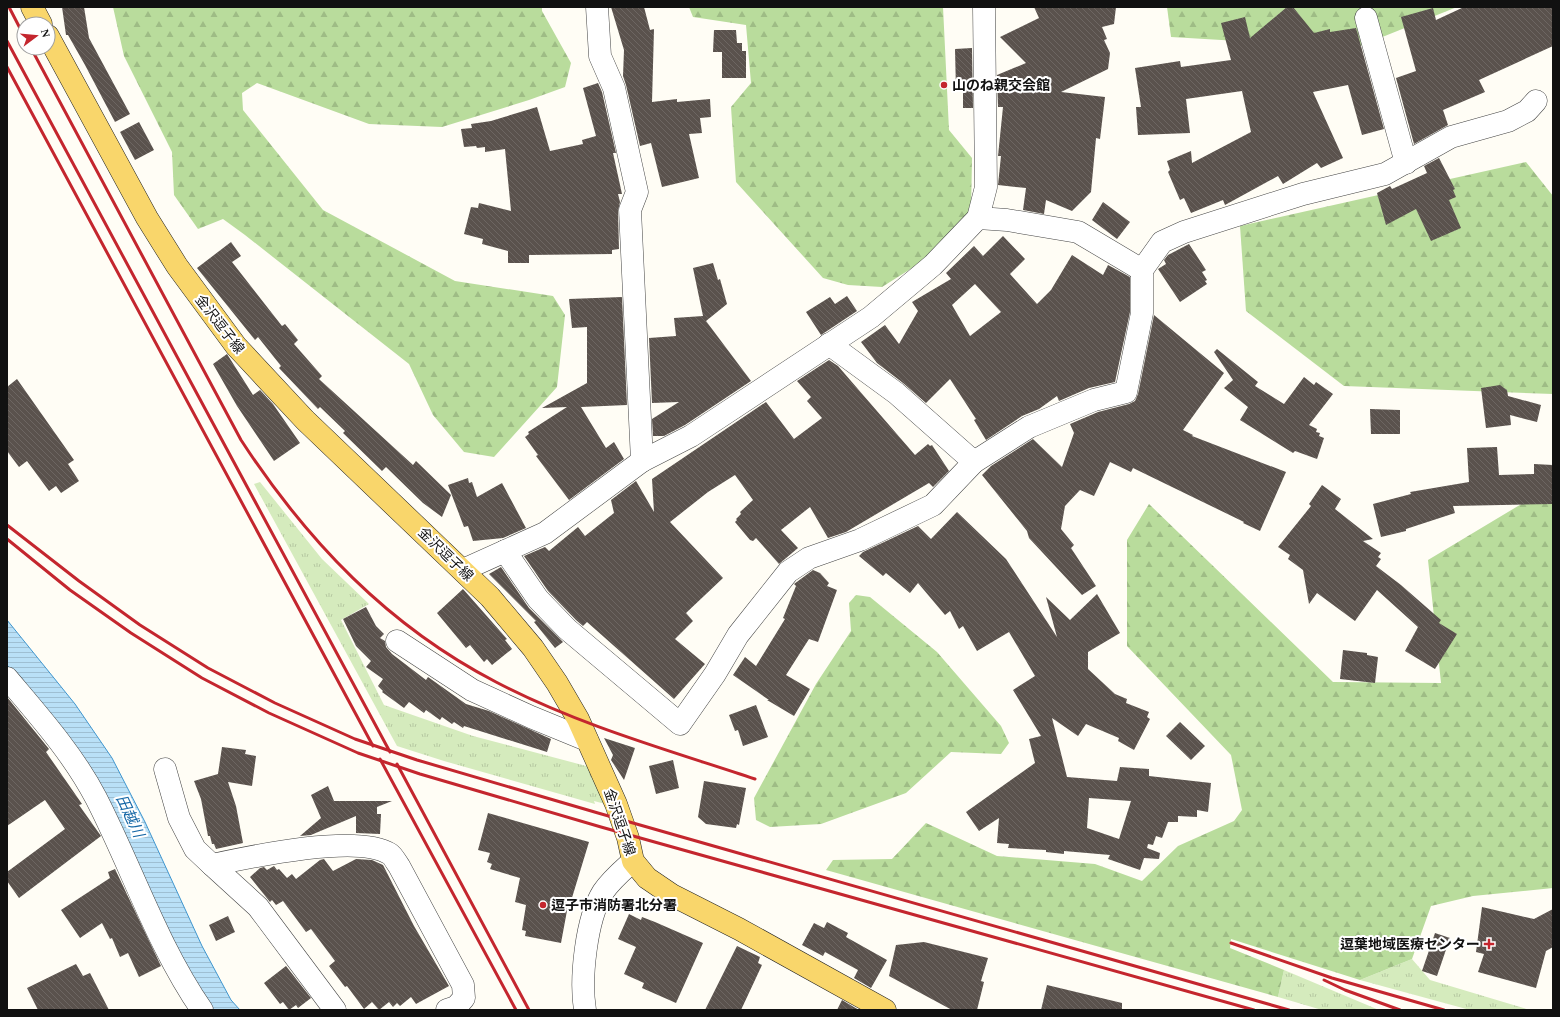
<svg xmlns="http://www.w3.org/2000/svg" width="1560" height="1017" font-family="'Times New Roman','Noto Sans JP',serif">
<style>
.grass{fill:url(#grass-tufts)}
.forest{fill:url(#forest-firs)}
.water{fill:url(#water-rules);stroke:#3f96cf}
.building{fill:url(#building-back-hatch);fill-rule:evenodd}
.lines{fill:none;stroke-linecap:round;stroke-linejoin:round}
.minor-casing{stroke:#444;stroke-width:23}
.major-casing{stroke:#222;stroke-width:23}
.minor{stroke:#fff;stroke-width:22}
.major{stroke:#f9d66b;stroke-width:22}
.rail{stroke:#c4262e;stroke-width:3}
.poi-dot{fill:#c4262e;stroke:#fff;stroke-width:1.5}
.labels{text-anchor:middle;stroke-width:4;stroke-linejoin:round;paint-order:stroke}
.poi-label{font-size:14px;font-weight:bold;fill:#111;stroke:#fff;text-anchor:start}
.street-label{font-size:14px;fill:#111;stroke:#fff}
.water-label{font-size:15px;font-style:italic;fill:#1768a6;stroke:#fff}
</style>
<defs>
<pattern id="grass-tufts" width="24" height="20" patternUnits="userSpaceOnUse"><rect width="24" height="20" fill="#d5ebbd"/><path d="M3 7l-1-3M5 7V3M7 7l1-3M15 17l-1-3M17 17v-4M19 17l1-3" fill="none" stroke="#b6c8a1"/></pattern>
<pattern id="forest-firs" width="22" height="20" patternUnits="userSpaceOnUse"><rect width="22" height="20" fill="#b9dc9c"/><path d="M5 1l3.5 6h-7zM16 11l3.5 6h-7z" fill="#9ebc85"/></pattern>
<pattern id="water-rules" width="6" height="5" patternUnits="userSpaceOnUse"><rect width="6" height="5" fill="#b9e0f7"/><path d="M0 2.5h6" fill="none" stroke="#9ebfd3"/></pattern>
<pattern id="building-back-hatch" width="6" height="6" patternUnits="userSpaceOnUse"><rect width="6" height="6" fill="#5a524d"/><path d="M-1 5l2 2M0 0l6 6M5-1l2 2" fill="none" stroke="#6d6662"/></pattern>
</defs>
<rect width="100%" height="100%" fill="#fffdf5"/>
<g class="grass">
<path d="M 260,482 L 322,559 L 369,604 L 341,620 L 384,705 L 473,736 L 590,767 L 609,805 L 594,801 L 595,804 L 444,761 L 397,746 L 254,484 Z"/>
<path d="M 1412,959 L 1430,980 L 1530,1010 L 1470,1010 L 1360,980 Z"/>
<path d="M 1284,970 L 1379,1010 L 1322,1010 L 1278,997 Z"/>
</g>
<g class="forest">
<path d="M 113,7 L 542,7 L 542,11 L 571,63 L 565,87 L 529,100 L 442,127 L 369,124 L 257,83 L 242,93 L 243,110 L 323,210 L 455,281 L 553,296 L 565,315 L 557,387 L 494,457 L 464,452 L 433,415 L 409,364 L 245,235 L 223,219 L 198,229 L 174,195 L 172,152 L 124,56 Z"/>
<path d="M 689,7 L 943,7 L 949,130 L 972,158 L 971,213 L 928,258 L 882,287 L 848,285 L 823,278 L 736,182 L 731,107 L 751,83 L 746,25 L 693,17 Z"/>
<path d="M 1167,7 L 1457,7 L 1355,48 L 1171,37 Z"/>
<path d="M 1526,162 L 1553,196 L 1553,394 L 1344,386 L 1246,311 L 1240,226 Z"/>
<path d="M 1553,485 L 1553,888 L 1473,896 L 1431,906 L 1412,959 L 1360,980 L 1231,939 L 1230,948 L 1284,970 L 1278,997 L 826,870 L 833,860 L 892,859 L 926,823 L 997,856 L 1095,864 L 1142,881 L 1178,846 L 1234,821 L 1242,810 L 1231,755 L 1127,646 L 1127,540 L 1149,504 L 1333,682 L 1441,683 L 1428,560 Z"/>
<path d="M 856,595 L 870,597 L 937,652 L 1001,726 L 1009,743 L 1001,754 L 951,752 L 906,793 L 821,824 L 770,827 L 756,820 L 754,798 L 816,684 L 851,631 L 849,603 Z"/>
</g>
<path class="water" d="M 7,620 L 75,704 L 112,758 L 145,822 L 202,946 L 231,1000 L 240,1010 L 213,1010 L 184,966 L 61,730 L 7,665 Z"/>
<g class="building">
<path d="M 62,7 L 84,7 L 89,38 L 130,114 L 115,122 L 85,65 L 68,35 L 66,35 Z"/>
<path d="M 611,7 L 644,7 L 650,30 L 654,29 L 652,102 L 677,99 L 677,102 L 710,99 L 711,117 L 700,118 L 702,133 L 689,134 L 699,178 L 662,187 L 651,143 L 640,146 L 626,85 L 623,76 L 624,50 Z"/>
<path d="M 1034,7 L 1116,7 L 1114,24 L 1102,27 L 1107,39 L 1104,40 L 1110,53 L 1108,69 L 1061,92 L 1105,97 L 1100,139 L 1096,138 L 1091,192 L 1072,211 L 1046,200 L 1044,214 L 1023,210 L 1026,188 L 998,185 L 1001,156 L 998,156 L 1003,107 L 998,107 L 997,75 L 1026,63 L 1000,37 L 1039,18 Z"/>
<path d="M 1287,7 L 1293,7 L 1314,33 L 1330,29 L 1330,32 L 1356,28 L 1384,129 L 1362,135 L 1348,85 L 1313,92 L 1343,158 L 1321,168 L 1317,163 L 1283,184 L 1278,176 L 1225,205 L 1223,200 L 1191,213 L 1184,198 L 1180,200 L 1168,172 L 1170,170 L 1167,161 L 1191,151 L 1192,163 L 1251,132 L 1242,91 L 1186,99 L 1190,133 L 1138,135 L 1136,107 L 1141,107 L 1135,68 L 1180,61 L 1181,67 L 1231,60 L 1221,23 L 1245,17 L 1250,38 Z"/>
<path d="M 1464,7 L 1553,7 L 1553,46 L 1479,80 L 1485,92 L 1443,110 L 1448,125 L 1414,144 L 1396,78 L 1416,71 L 1401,17 L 1433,8 L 1436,20 Z"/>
<path d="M 714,30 L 736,30 L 737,43 L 742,43 L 742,51 L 746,51 L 746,78 L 722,78 L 722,52 L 713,52 Z"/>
<path d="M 972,48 L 973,108 L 963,108 L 963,91 L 956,91 L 955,49 Z"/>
<path d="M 598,83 L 602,92 L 616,153 L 613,153 L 622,194 L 618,194 L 620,202 L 618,211 L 619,249 L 612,250 L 612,254 L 529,255 L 529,263 L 508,263 L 508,251 L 482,244 L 483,239 L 464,234 L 471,207 L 478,208 L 479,203 L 511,211 L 505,149 L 485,152 L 485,147 L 477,148 L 476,146 L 464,147 L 461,129 L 472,128 L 471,124 L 491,121 L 537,107 L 550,151 L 583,144 L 582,140 L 596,136 L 583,88 Z"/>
<path d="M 139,122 L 154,150 L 135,160 L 120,132 Z"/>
<path d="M 1439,158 L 1455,189 L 1453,190 L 1456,197 L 1449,200 L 1461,228 L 1431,241 L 1416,209 L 1386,225 L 1377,193 L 1390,186 L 1392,189 L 1427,173 L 1424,166 Z"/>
<path d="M 1103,202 L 1130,222 L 1117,239 L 1092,220 Z"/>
<path d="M 1003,236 L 1025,259 L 1010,274 L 1037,304 L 1051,290 L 1072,255 L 1103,275 L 1108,265 L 1130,277 L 1130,312 L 1115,382 L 1089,388 L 1059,401 L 1057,396 L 1039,409 L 1022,416 L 986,440 L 974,420 L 976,419 L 950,379 L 926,403 L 903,383 L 877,363 L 861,342 L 885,325 L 899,344 L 918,311 L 912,302 L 951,279 L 946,273 L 974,246 L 983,256 ZM 975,284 L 1001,312 L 970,336 L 952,305 Z"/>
<path d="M 231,242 L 241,256 L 232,262 L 282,326 L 285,324 L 298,340 L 294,344 L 322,376 L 319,379 L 413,465 L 416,461 L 451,495 L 442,517 L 423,503 L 386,467 L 382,471 L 343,433 L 345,431 L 320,407 L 318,409 L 279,368 L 281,366 L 258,337 L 255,340 L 197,268 Z"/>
<path d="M 1189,244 L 1206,270 L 1202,272 L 1207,280 L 1205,281 L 1207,284 L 1180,302 L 1158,269 L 1166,264 L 1164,260 L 1168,255 Z"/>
<path d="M 713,263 L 718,280 L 720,279 L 727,304 L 706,321 L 751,381 L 685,425 L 664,436 L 653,436 L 652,419 L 679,402 L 652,403 L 649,338 L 676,336 L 674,318 L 703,316 L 693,268 Z"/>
<path d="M 847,296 L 857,311 L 821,335 L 806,312 L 830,297 L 835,304 Z"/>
<path d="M 622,297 L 627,405 L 581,407 L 606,448 L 614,442 L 624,459 L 569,500 L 536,456 L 538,455 L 525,437 L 529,434 L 528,432 L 567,407 L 542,408 L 587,383 L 587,327 L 572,328 L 569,299 Z"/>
<path d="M 1154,315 L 1224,373 L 1183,430 L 1193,435 L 1192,436 L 1286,472 L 1260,531 L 1243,523 L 1244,522 L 1133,468 L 1131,472 L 1110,462 L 1094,496 L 1080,490 L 1065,506 L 1061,529 L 1074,545 L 1071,548 L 1096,586 L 1082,595 L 1029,538 L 1027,531 L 982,475 L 991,466 L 1033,439 L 1062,467 L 1074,433 L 1070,424 L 1098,412 L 1129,404 L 1135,401 L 1138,394 Z"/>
<path d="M 1217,349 L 1258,382 L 1255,386 L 1284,404 L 1304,377 L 1314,385 L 1316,382 L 1333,394 L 1309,425 L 1317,429 L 1316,432 L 1320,433 L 1319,436 L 1324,438 L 1317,459 L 1295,451 L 1293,453 L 1240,420 L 1248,407 L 1224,388 L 1233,380 L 1214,352 Z"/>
<path d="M 227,354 L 253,395 L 260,390 L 273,404 L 300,443 L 274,461 L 237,406 L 213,364 Z"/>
<path d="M 829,360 L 838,366 L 915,455 L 928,444 L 930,446 L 932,445 L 949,471 L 933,487 L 929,483 L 846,532 L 828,538 L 810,507 L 781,530 L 798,548 L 779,564 L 756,538 L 753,541 L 750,540 L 735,522 L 737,520 L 736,519 L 741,514 L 740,512 L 753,500 L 735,475 L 708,492 L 670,522 L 723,578 L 686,613 L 693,621 L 675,639 L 705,664 L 674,699 L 587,622 L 583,626 L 576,620 L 548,591 L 524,556 L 545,547 L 549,551 L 578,527 L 585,536 L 614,513 L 611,500 L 636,481 L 654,512 L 652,479 L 766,402 L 794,439 L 822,418 L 807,401 L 811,397 L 797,381 Z"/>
<path d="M 17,379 L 74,460 L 68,464 L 79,481 L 61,493 L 56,486 L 49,491 L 27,461 L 19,467 L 7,451 L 7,387 Z"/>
<path d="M 1500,385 L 1507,390 L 1508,396 L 1541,405 L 1537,422 L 1510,415 L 1511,425 L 1486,428 L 1481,388 Z"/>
<path d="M 1370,409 L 1400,410 L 1400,434 L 1371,434 Z"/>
<path d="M 1497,447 L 1499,475 L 1534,474 L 1534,464 L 1553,465 L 1553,504 L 1453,506 L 1455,513 L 1406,529 L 1406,531 L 1381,537 L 1373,504 L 1411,494 L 1410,492 L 1469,482 L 1467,448 Z"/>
<path d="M 468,478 L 469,483 L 472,482 L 477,497 L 502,483 L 526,528 L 503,538 L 473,541 L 468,526 L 464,527 L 448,485 Z"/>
<path d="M 1322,485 L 1341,499 L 1335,509 L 1373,539 L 1363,541 L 1381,553 L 1378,557 L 1381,559 L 1376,566 L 1401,585 L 1441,620 L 1439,623 L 1457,634 L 1435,669 L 1405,651 L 1418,627 L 1377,590 L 1355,621 L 1317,593 L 1309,604 L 1303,570 L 1288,559 L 1290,555 L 1278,547 L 1311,506 L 1309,504 Z"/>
<path d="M 957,512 L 1006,559 L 1057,637 L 1046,597 L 1070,620 L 1097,594 L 1120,633 L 1088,652 L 1088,669 L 1115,694 L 1127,699 L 1126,703 L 1149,712 L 1147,717 L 1150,719 L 1134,750 L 1118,741 L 1119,738 L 1086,724 L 1078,736 L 1052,718 L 1067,777 L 1117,781 L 1120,767 L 1149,769 L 1149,776 L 1211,783 L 1208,812 L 1197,810 L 1197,817 L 1178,816 L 1178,822 L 1168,822 L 1162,838 L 1156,836 L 1153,845 L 1148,844 L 1147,848 L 1160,853 L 1159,859 L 1144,858 L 1140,870 L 1108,859 L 1110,855 L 1064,851 L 1064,854 L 1046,852 L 1046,850 L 1008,848 L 1009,844 L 997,843 L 999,818 L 979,831 L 966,812 L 1035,763 L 1029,739 L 1041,736 L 1013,690 L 1035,676 L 1009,632 L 977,651 L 963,626 L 959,629 L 950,611 L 945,615 L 918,583 L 910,593 L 886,573 L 883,576 L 859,556 L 863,552 L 918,526 L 931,539 ZM 1089,798 L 1131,801 L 1119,839 L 1087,828 Z"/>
<path d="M 501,567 L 529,608 L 563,642 L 555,648 L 534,622 L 536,621 L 489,574 Z"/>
<path d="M 813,570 L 820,573 L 829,583 L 827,586 L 837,590 L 818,642 L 809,639 L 786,675 L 810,689 L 794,716 L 767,700 L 769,700 L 733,675 L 745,657 L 756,666 L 785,619 L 783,618 L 796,586 L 794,584 Z"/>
<path d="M 463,589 L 507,639 L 505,640 L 512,649 L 492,665 L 487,659 L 484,662 L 470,645 L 466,648 L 437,613 Z"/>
<path d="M 366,607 L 376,626 L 384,634 L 380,638 L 385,641 L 386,647 L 392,654 L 426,680 L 428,677 L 466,704 L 489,711 L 551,739 L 547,752 L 464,726 L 463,728 L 454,722 L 452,724 L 442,717 L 440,720 L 426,710 L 424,713 L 409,702 L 404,708 L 382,692 L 383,691 L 378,686 L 383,679 L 366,667 L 371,661 L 356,646 L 343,619 Z"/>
<path d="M 1343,650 L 1367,653 L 1367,655 L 1378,657 L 1375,683 L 1340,679 Z"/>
<path d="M 7,697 L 49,749 L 46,752 L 82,804 L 79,805 L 101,836 L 19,898 L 7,881 L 7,872 L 65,829 L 45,800 L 7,826 Z"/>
<path d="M 756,705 L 768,737 L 743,746 L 738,730 L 735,731 L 729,715 Z"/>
<path d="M 1180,722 L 1205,746 L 1191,760 L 1166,736 Z"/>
<path d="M 604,738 L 635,748 L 624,780 L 611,760 L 613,755 Z"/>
<path d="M 222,747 L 246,750 L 245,754 L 256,756 L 252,786 L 228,782 L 236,806 L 243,843 L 216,849 L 214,844 L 212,844 L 210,836 L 208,836 L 201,799 L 194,781 L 218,774 Z"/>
<path d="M 673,760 L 679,788 L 656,794 L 649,766 Z"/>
<path d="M 704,781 L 746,788 L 739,825 L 737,824 L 736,828 L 706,824 L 698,817 Z"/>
<path d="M 328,786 L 334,801 L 392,801 L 377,807 L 377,814 L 381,814 L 380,834 L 356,833 L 356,816 L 311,835 L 300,836 L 321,818 L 311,795 Z"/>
<path d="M 488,813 L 589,842 L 571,901 L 569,900 L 561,943 L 525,936 L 526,931 L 522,930 L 526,905 L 515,902 L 520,878 L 490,869 L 492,864 L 487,862 L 490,853 L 478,850 Z"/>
<path d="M 324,859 L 333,871 L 356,859 L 372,860 L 383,865 L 414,926 L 449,986 L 416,1004 L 411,997 L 400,1006 L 397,1003 L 393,1007 L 389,1002 L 379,1010 L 372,1002 L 364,1009 L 347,986 L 345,987 L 329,966 L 335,961 L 311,929 L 306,932 L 283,901 L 276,905 L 272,900 L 270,902 L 250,877 L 260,868 L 264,867 L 267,870 L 274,866 L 277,870 L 279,869 L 287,878 L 292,874 L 296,879 L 320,860 Z"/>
<path d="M 115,869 L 161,966 L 139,977 L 128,953 L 120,957 L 112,938 L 110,939 L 102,923 L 80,938 L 61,910 L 110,878 L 108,872 Z"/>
<path d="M 1482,907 L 1534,919 L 1553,909 L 1553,947 L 1546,951 L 1536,988 L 1478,972 L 1484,954 L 1476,952 Z"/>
<path d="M 629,914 L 641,920 L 642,917 L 655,922 L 703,943 L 676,1003 L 642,988 L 644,983 L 624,974 L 636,947 L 618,939 Z"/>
<path d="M 228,916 L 235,932 L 216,941 L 209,925 Z"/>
<path d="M 827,922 L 848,933 L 846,937 L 887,960 L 871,988 L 854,978 L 858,970 L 825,952 L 823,956 L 802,945 L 814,923 L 824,928 Z"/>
<path d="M 1435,933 L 1450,938 L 1437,976 L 1422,971 Z"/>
<path d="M 924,942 L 988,958 L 981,981 L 984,982 L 977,1010 L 952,1010 L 889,976 L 896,945 Z"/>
<path d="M 737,946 L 760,957 L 758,963 L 762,965 L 741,1010 L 705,1010 Z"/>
<path d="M 76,964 L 83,976 L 90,973 L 109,1010 L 38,1010 L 27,988 Z"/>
<path d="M 286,966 L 311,998 L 298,1008 L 296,1005 L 289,1010 L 283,1002 L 280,1004 L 264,983 Z"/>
<path d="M 1047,985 L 1122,1003 L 1122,1010 L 1041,1010 Z"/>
<path d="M 842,1000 L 859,1010 L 837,1010 Z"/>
</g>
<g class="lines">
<defs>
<g id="minor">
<path d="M 597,7 L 600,56 L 614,88 L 637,192 L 630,210 L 642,461"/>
<path d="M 1366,18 L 1406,163"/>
<path d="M 978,218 L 1007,220 L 1078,232 L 1142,270"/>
<path d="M 829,344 L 896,393 L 974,462 L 1029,427 L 1094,400 L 1126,392 L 1142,313 L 1142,270 L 1162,242 L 1184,232 L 1303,194 L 1385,174 L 1451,137 L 1508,121 L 1527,111 L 1536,101"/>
<path d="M 505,551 L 538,599 L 567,629 L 680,724 L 715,674 L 738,635 L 788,572 L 809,558 L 860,540 L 933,505 L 974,462"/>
<path d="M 463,570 L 545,533 L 642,461 L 691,436 L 871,317 L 933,265 L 978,218 L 986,187 L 984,7"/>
<path d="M 397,641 L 472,690 L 531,717 L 587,740"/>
<path d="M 7,678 C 39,716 73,754 96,798 C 132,868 157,945 202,1010"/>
<path d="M 165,769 L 179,818 L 195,849 L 212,865"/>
<path d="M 335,1010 L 258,907 L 212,865 C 249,857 358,833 390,854 C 393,856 396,862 399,866 L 463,985 L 464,998 L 456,1007 L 447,1010"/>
<path d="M 585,1010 C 580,979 586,919 603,892 C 611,880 623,870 633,861"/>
</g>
<g id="major">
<path d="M 32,7 L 41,24"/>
<path d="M 48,36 L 147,218 L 177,266 L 236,346 L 305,420 L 490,597 L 533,648 L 557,683 L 578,719 L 616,804 L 628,838 L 633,861 L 647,878 L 672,895 L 739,929 L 885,1010"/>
</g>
</defs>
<use href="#minor" class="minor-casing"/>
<use href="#major" class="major-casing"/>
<use href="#minor" class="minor"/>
<use href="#major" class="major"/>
<g class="rail">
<path d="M 9,7 L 24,36"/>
<path d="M 7,41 L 390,752"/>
<path d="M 31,48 L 241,440 C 307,541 388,626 496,682 C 578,725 668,750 755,779"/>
<path d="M 7,67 L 373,746"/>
<path d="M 7,525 L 79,581 L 140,625 L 208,668 L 275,703 L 355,739 L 417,760 L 598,813 L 1289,1010"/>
<path d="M 7,539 L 70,590 L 131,633 L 202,678 L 269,713 L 358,753 L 420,774 L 601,827 L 1254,1010"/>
<path d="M 380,759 L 516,1010"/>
<path d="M 397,764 L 529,1010"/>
<path d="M 1231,943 L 1332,978 L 1444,1010"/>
<path d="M 1324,980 L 1345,990 L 1400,1010"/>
</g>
</g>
<g class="poi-dot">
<circle cx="944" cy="85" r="4"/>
<circle cx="543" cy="905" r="4"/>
<path d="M1487 938h4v4h4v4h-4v4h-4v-4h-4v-4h4z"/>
</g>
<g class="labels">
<g class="poi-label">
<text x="952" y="90">山のね親交会館</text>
<text x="551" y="910">逗子市消防署北分署</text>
<text x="1480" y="949" text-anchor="end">逗葉地域医療センター</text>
</g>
<g class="street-label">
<text transform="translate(220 324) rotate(52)" y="5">金沢逗子線</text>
<text transform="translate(446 554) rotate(44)" y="5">金沢逗子線</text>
<text transform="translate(620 822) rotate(71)" y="5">金沢逗子線</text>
</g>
<g class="water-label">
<text transform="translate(130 816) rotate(65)" y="5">田越川</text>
</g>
</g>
<rect width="1560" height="1017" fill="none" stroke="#111111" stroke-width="16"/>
<g transform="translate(36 36) rotate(74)"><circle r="19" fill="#ffffff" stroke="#a0a0a0"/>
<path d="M0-3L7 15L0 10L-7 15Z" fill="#c4262e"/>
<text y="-6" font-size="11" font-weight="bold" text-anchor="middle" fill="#111111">N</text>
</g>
</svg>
